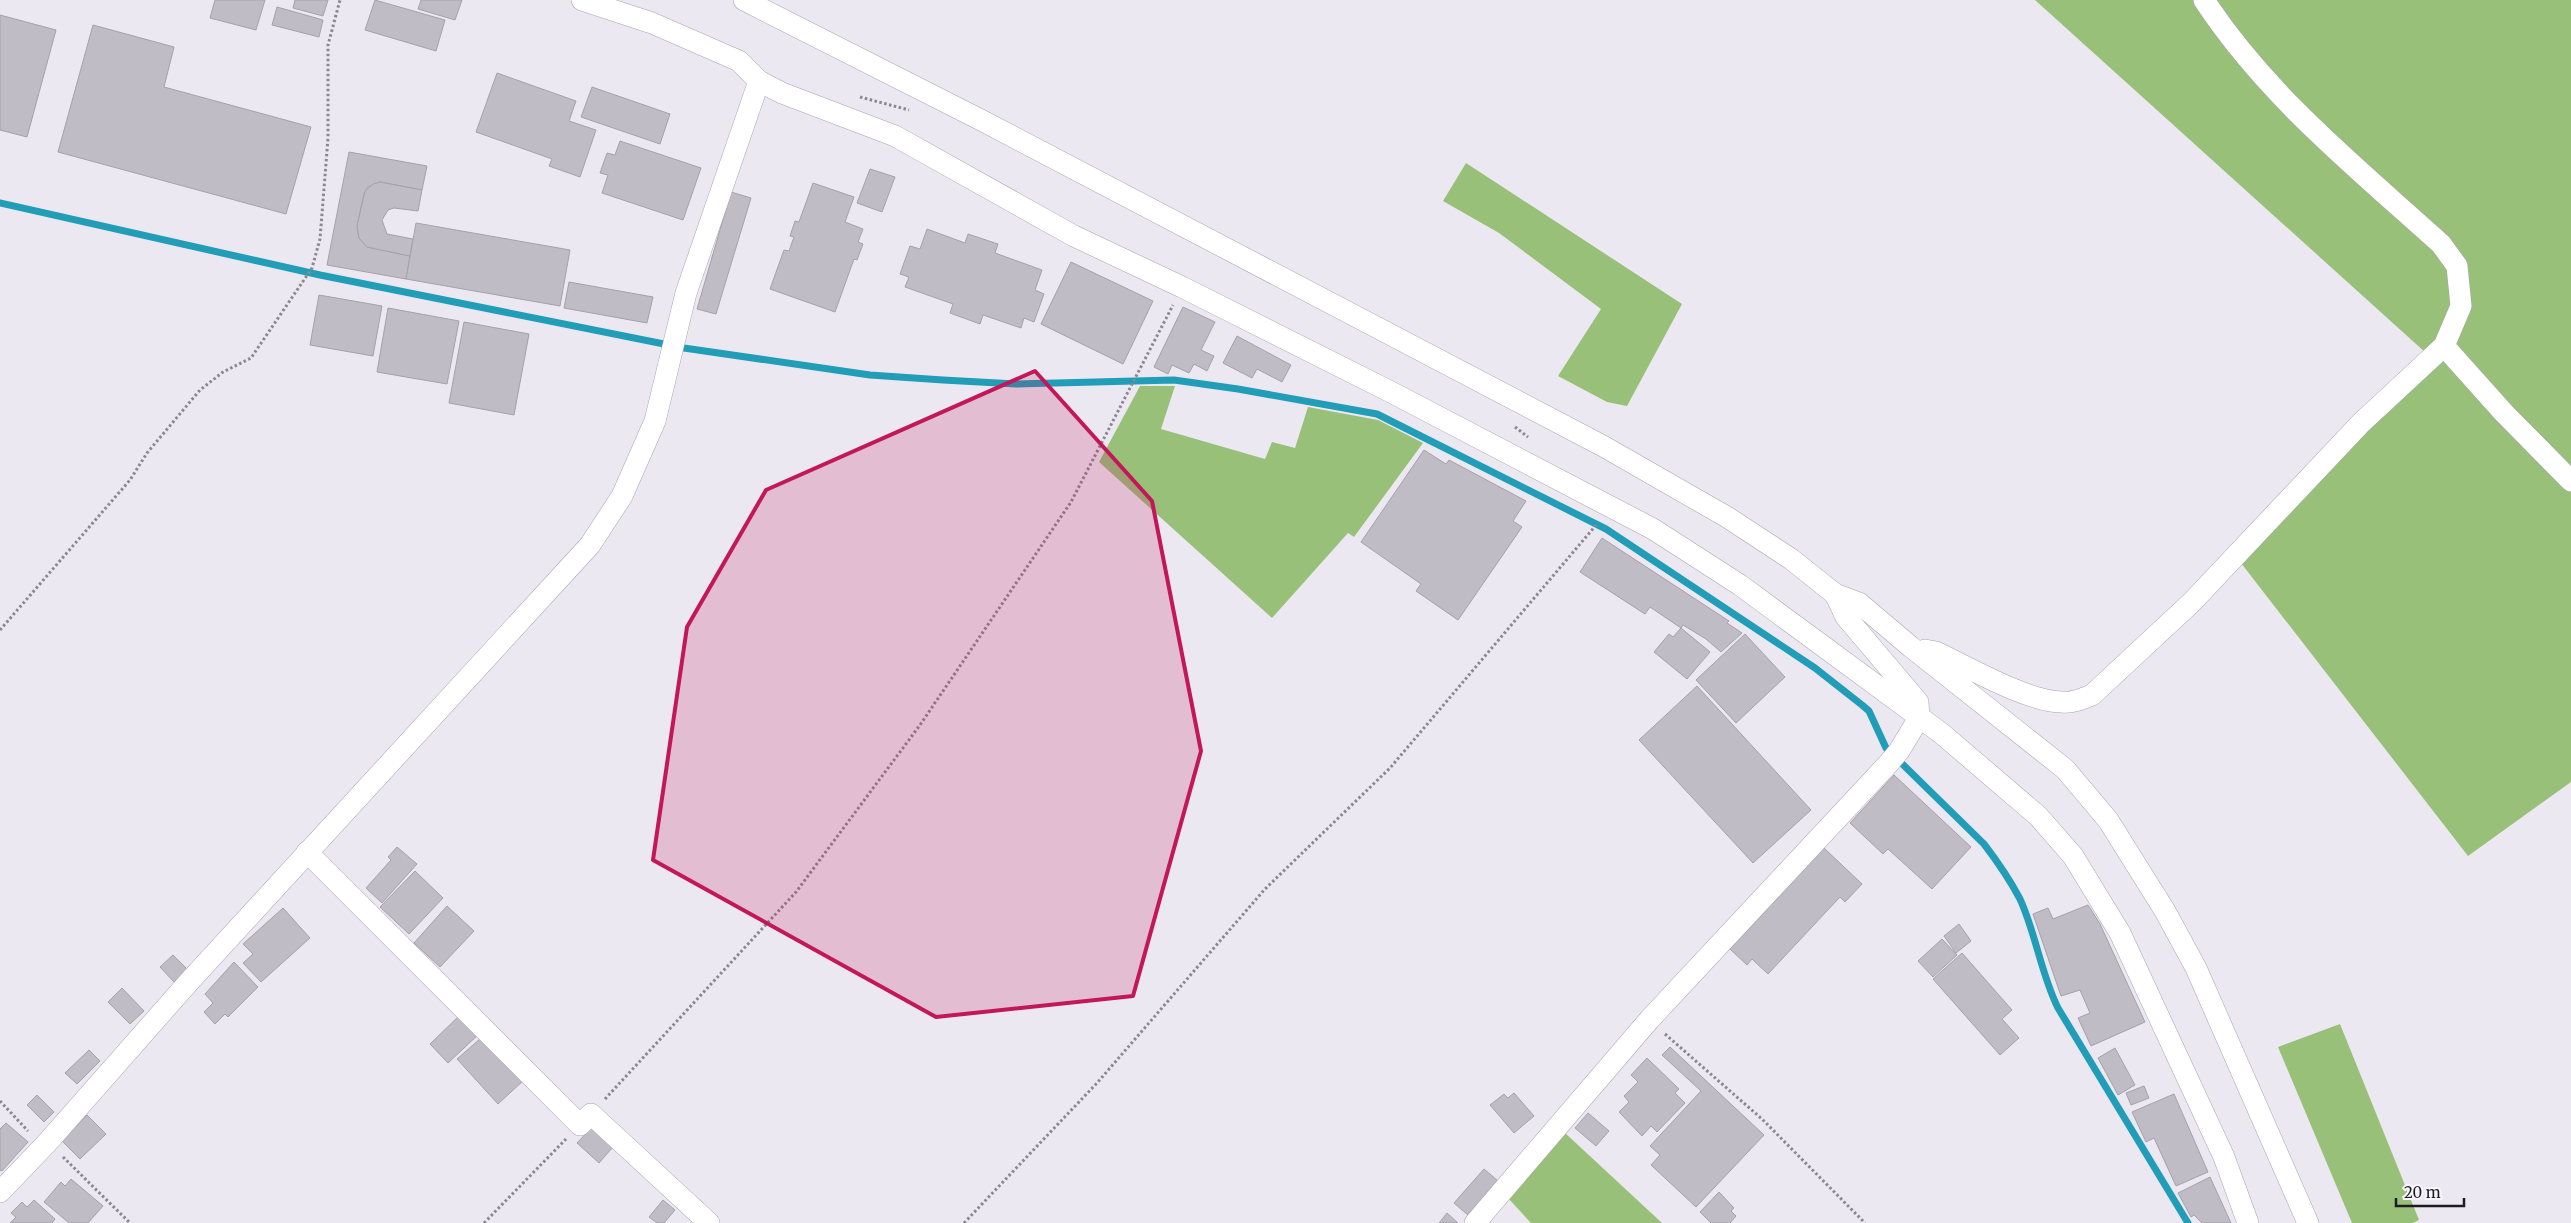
<svg xmlns="http://www.w3.org/2000/svg" width="2571" height="1223" font-family="Merriweather,serif">
<style>
.forest{fill:#98c078}
.lines{fill:none;stroke-linecap:round;stroke-linejoin:round}
.stream{stroke:#219db7;stroke-width:7}
.building{fill:#c0bcc5;stroke:#a5a1ab}
.street-casing{stroke:#a8a4ae;stroke-width:22}
.path{stroke:#8a878e;stroke-width:3;stroke-dasharray:2.5 2.5;stroke-linecap:butt}
.street{stroke:#fff;stroke-width:21}
.marked{fill:#c2185b;fill-opacity:0.2;stroke:#c2185b;stroke-width:4;stroke-linejoin:round}
</style>
<rect width="100%" height="100%" fill="#ece8f2"/>
<g class="forest">
<path d="M 2035,0 L 2571,0 L 2571,782 L 2468,856 L 2241,563 L 2426,353 Z"/>
<path d="M 1466,163 L 1682,304 L 1627,406 L 1607,402 L 1558,376 L 1601,309 L 1499,233 L 1443,201 Z"/>
<path d="M 1140,386 L 1175,386 L 1161,429 L 1265,459 L 1272,442 L 1295,448 L 1308,407 L 1378,420 L 1423,443 L 1354,537 L 1348,533 L 1272,618 L 1099,462 Z"/>
<path d="M 2340,1024 L 2419,1220 L 2413,1223 L 2352,1223 L 2278,1047 Z"/>
<path d="M 1564,1132 L 1662,1223 L 1531,1223 L 1508,1198 Z"/>
</g>
<g class="lines">
<path class="stream" d="M 0,203 L 320,275 L 684,348 L 870,375 L 943,380 L 1016,384 L 1174,380 L 1238,389 L 1377,414 L 1606,529 L 1815,668 L 1862,705 L 1869,711 L 1886,748 L 1984,844 C 1997,861 2010,880 2020,899 C 2036,934 2041,974 2058,1008 L 2188,1223"/>
</g>
<g class="building">
<path d="M 215,0 L 265,0 L 256,30 L 210,18 Z"/>
<path d="M 295,0 L 328,0 L 323,16 L 293,8 Z"/>
<path d="M 375,0 L 445,20 L 436,51 L 365,30 Z"/>
<path d="M 421,0 L 462,0 L 455,20 L 418,9 Z"/>
<path d="M 277,7 L 323,20 L 319,37 L 272,25 Z"/>
<path d="M 0,15 L 56,30 L 27,137 L 0,130 Z"/>
<path d="M 93,25 L 174,47 L 164,87 L 311,127 L 286,214 L 58,152 Z"/>
<path d="M 497,73 L 576,101 L 569,121 L 596,130 L 580,177 L 549,166 L 552,159 L 476,132 Z"/>
<path d="M 592,87 L 670,114 L 660,144 L 581,117 Z"/>
<path d="M 620,141 L 701,168 L 683,220 L 602,193 L 608,175 L 600,173 L 607,153 L 615,155 Z"/>
<path d="M 349,152 L 427,166 L 422,190 L 380,182 L 368,187 L 364,194 L 357,226 L 359,238 L 367,247 L 410,256 L 406,279 L 327,265 Z"/>
<path d="M 870,169 L 895,177 L 882,212 L 857,203 Z"/>
<path d="M 380,182 L 422,190 L 418,211 L 394,208 L 388,210 L 382,220 L 387,234 L 413,239 L 410,256 L 367,247 L 359,238 L 357,226 L 365,191 L 373,184 Z"/>
<path d="M 813,183 L 854,197 L 845,222 L 863,229 L 858,242 L 863,244 L 857,260 L 854,259 L 835,312 L 770,289 L 784,250 L 789,251 L 794,237 L 790,236 L 795,221 L 799,222 Z"/>
<path d="M 731,192 L 751,198 L 716,314 L 697,309 Z"/>
<path d="M 416,223 L 570,250 L 560,306 L 406,279 Z"/>
<path d="M 927,229 L 965,243 L 968,234 L 998,244 L 995,253 L 1042,270 L 1035,290 L 1044,294 L 1034,322 L 1024,318 L 1021,328 L 983,315 L 980,324 L 950,313 L 953,304 L 905,287 L 909,277 L 900,274 L 910,246 L 920,249 Z"/>
<path d="M 1071,262 L 1153,301 L 1123,364 L 1041,324 Z"/>
<path d="M 569,282 L 653,297 L 647,323 L 564,308 Z"/>
<path d="M 319,295 L 382,306 L 373,356 L 310,345 Z"/>
<path d="M 1183,307 L 1215,322 L 1201,350 L 1214,356 L 1207,371 L 1194,364 L 1189,373 L 1172,365 L 1168,374 L 1154,367 Z"/>
<path d="M 388,308 L 459,321 L 447,384 L 377,372 Z"/>
<path d="M 464,322 L 529,334 L 514,415 L 449,403 Z"/>
<path d="M 1237,336 L 1291,365 L 1282,382 L 1257,369 L 1252,378 L 1223,363 Z"/>
<path d="M 1424,450 L 1446,464 L 1449,460 L 1526,501 L 1513,521 L 1522,527 L 1458,620 L 1416,591 L 1421,584 L 1361,542 Z"/>
<path d="M 1602,538 L 1729,621 L 1727,623 L 1742,633 L 1721,652 L 1706,639 L 1683,625 L 1681,628 L 1650,607 L 1645,614 L 1580,572 Z"/>
<path d="M 1681,628 L 1710,652 L 1687,679 L 1654,652 L 1669,634 L 1673,637 Z"/>
<path d="M 1745,634 L 1785,677 L 1736,723 L 1696,680 Z"/>
<path d="M 1697,686 L 1811,810 L 1753,863 L 1639,740 Z"/>
<path d="M 1894,775 L 1971,847 L 1932,889 L 1888,849 L 1883,854 L 1850,823 Z"/>
<path d="M 397,847 L 417,864 L 382,903 L 366,888 L 391,860 L 388,857 Z"/>
<path d="M 1824,848 L 1862,884 L 1845,902 L 1840,897 L 1768,974 L 1752,959 L 1747,965 L 1730,949 Z"/>
<path d="M 415,871 L 443,898 L 409,934 L 380,907 Z"/>
<path d="M 2088,905 L 2100,924 L 2145,1022 L 2091,1046 L 2078,1018 L 2090,1013 L 2080,990 L 2061,996 L 2033,914 L 2048,908 L 2053,919 Z"/>
<path d="M 447,906 L 474,931 L 440,967 L 414,943 Z"/>
<path d="M 283,908 L 310,938 L 261,982 L 243,963 L 253,954 L 243,944 Z"/>
<path d="M 1959,924 L 1971,941 L 1956,953 L 1944,936 Z"/>
<path d="M 1942,939 L 1957,955 L 1933,977 L 1918,961 Z"/>
<path d="M 1962,953 L 2012,1010 L 2002,1019 L 2019,1038 L 2000,1055 L 1933,979 Z"/>
<path d="M 173,955 L 187,969 L 174,982 L 160,967 Z"/>
<path d="M 234,962 L 258,987 L 228,1017 L 225,1014 L 215,1024 L 204,1012 L 213,1003 L 205,994 Z"/>
<path d="M 122,988 L 144,1011 L 130,1024 L 108,1002 Z"/>
<path d="M 460,1015 L 479,1034 L 448,1063 L 430,1044 Z"/>
<path d="M 481,1038 L 524,1080 L 498,1104 L 457,1059 Z"/>
<path d="M 1670,1047 L 1764,1135 L 1696,1207 L 1651,1165 L 1660,1155 L 1650,1146 L 1701,1091 L 1662,1055 Z"/>
<path d="M 2115,1048 L 2135,1085 L 2118,1095 L 2098,1058 Z"/>
<path d="M 89,1050 L 100,1061 L 77,1084 L 65,1073 Z"/>
<path d="M 1647,1058 L 1679,1089 L 1675,1093 L 1685,1103 L 1657,1132 L 1651,1126 L 1642,1136 L 1619,1112 L 1629,1102 L 1624,1096 L 1638,1082 L 1631,1075 Z"/>
<path d="M 2144,1086 L 2149,1098 L 2131,1105 L 2126,1093 Z"/>
<path d="M 1514,1093 L 1534,1116 L 1514,1133 L 1490,1105 L 1504,1094 L 1508,1098 Z"/>
<path d="M 2174,1094 L 2208,1172 L 2176,1186 L 2154,1138 L 2146,1142 L 2132,1112 Z"/>
<path d="M 37,1095 L 54,1112 L 44,1122 L 27,1105 Z"/>
<path d="M 1588,1113 L 1609,1131 L 1596,1146 L 1575,1128 Z"/>
<path d="M 87,1115 L 106,1134 L 80,1159 L 62,1141 Z"/>
<path d="M 6,1123 L 28,1142 L 2,1171 L 0,1170 L 0,1129 Z"/>
<path d="M 591,1128 L 613,1147 L 599,1163 L 577,1143 Z"/>
<path d="M 1484,1169 L 1498,1181 L 1468,1215 L 1454,1203 Z"/>
<path d="M 2210,1177 L 2231,1223 L 2202,1223 L 2194,1215 L 2191,1217 L 2178,1193 Z"/>
<path d="M 71,1179 L 103,1206 L 88,1223 L 69,1223 L 44,1202 L 61,1182 L 65,1186 Z"/>
<path d="M 1719,1192 L 1734,1208 L 1731,1211 L 1736,1216 L 1730,1223 L 1711,1223 L 1700,1212 Z"/>
<path d="M 34,1200 L 55,1219 L 52,1223 L 10,1223 L 16,1217 L 11,1213 L 22,1202 L 27,1207 Z"/>
<path d="M 663,1200 L 675,1210 L 664,1223 L 657,1223 L 649,1217 Z"/>
<path d="M 1447,1213 L 1458,1223 L 1439,1223 Z"/>
</g>
<g class="lines">
<defs>
<g id="street">
<path d="M 582,0 L 652,23 L 739,61 L 759,81 L 782,93 L 895,136 L 1074,236 L 1182,287 L 1391,392 L 1653,529 L 1740,585 L 1941,733 L 2038,816 L 2073,856 L 2120,933 L 2224,1157 L 2248,1223"/>
<path d="M 744,0 L 983,121 L 1603,446 L 1727,517 L 1791,559 L 1835,594 L 1859,603 L 1911,647 L 2065,769 L 2108,820 L 2165,911 L 2196,968 L 2308,1223"/>
<path d="M 2444,346 L 2504,413 L 2571,481"/>
<path d="M 1925,650 L 1936,652 C 1968,667 2028,702 2062,702 C 2073,703 2082,699 2092,695 L 2192,602 L 2361,423 L 2444,346 L 2461,306 L 2457,266 L 2441,244 C 2357,168 2267,96 2204,0"/>
<path d="M 307,852 L 580,1125 L 591,1114 L 709,1223"/>
<path d="M 0,1192 L 46,1144 L 187,984 L 590,545 L 622,496 L 655,421 L 686,293 L 759,81"/>
<path d="M 1475,1223 L 1649,1020 L 1888,764 L 1899,751 L 1919,718 L 1918,702 L 1846,617 L 1835,594"/>
</g>
</defs>
<use href="#street" class="street-casing"/>
<g class="path">
<path d="M 860,97 L 909,110"/>
<path d="M 1515,427 L 1528,437"/>
<path d="M 0,630 L 130,480 L 147,453 L 200,390 L 223,372 L 251,358 L 312,268 L 320,239 L 328,138 L 328,45 L 340,0"/>
<path d="M 1665,1034 L 1762,1119 L 1865,1223"/>
<path d="M 605,1099 L 796,892 L 920,725 L 1071,502 L 1173,305"/>
<path d="M 0,1101 L 28,1131"/>
<path d="M 63,1157 L 130,1223"/>
<path d="M 484,1223 L 566,1139"/>
<path d="M 964,1223 L 1097,1083 L 1265,889 L 1390,768 L 1597,524"/>
</g>
<use href="#street" class="street"/>
</g>
<path class="marked" d="M 1035,371 L 1152,501 L 1201,751 L 1133,996 L 936,1017 L 653,860 L 687,627 L 766,490 Z"/>
<path d="M2396 1198v8h68v-8" fill="none" stroke="#1e1c20" stroke-width="2.5"/>
<text x="2404" y="1198" font-size="15" fill="#1e1c20" stroke="#f9f5fe" stroke-width="4" paint-order="stroke">20 m</text>
</svg>
